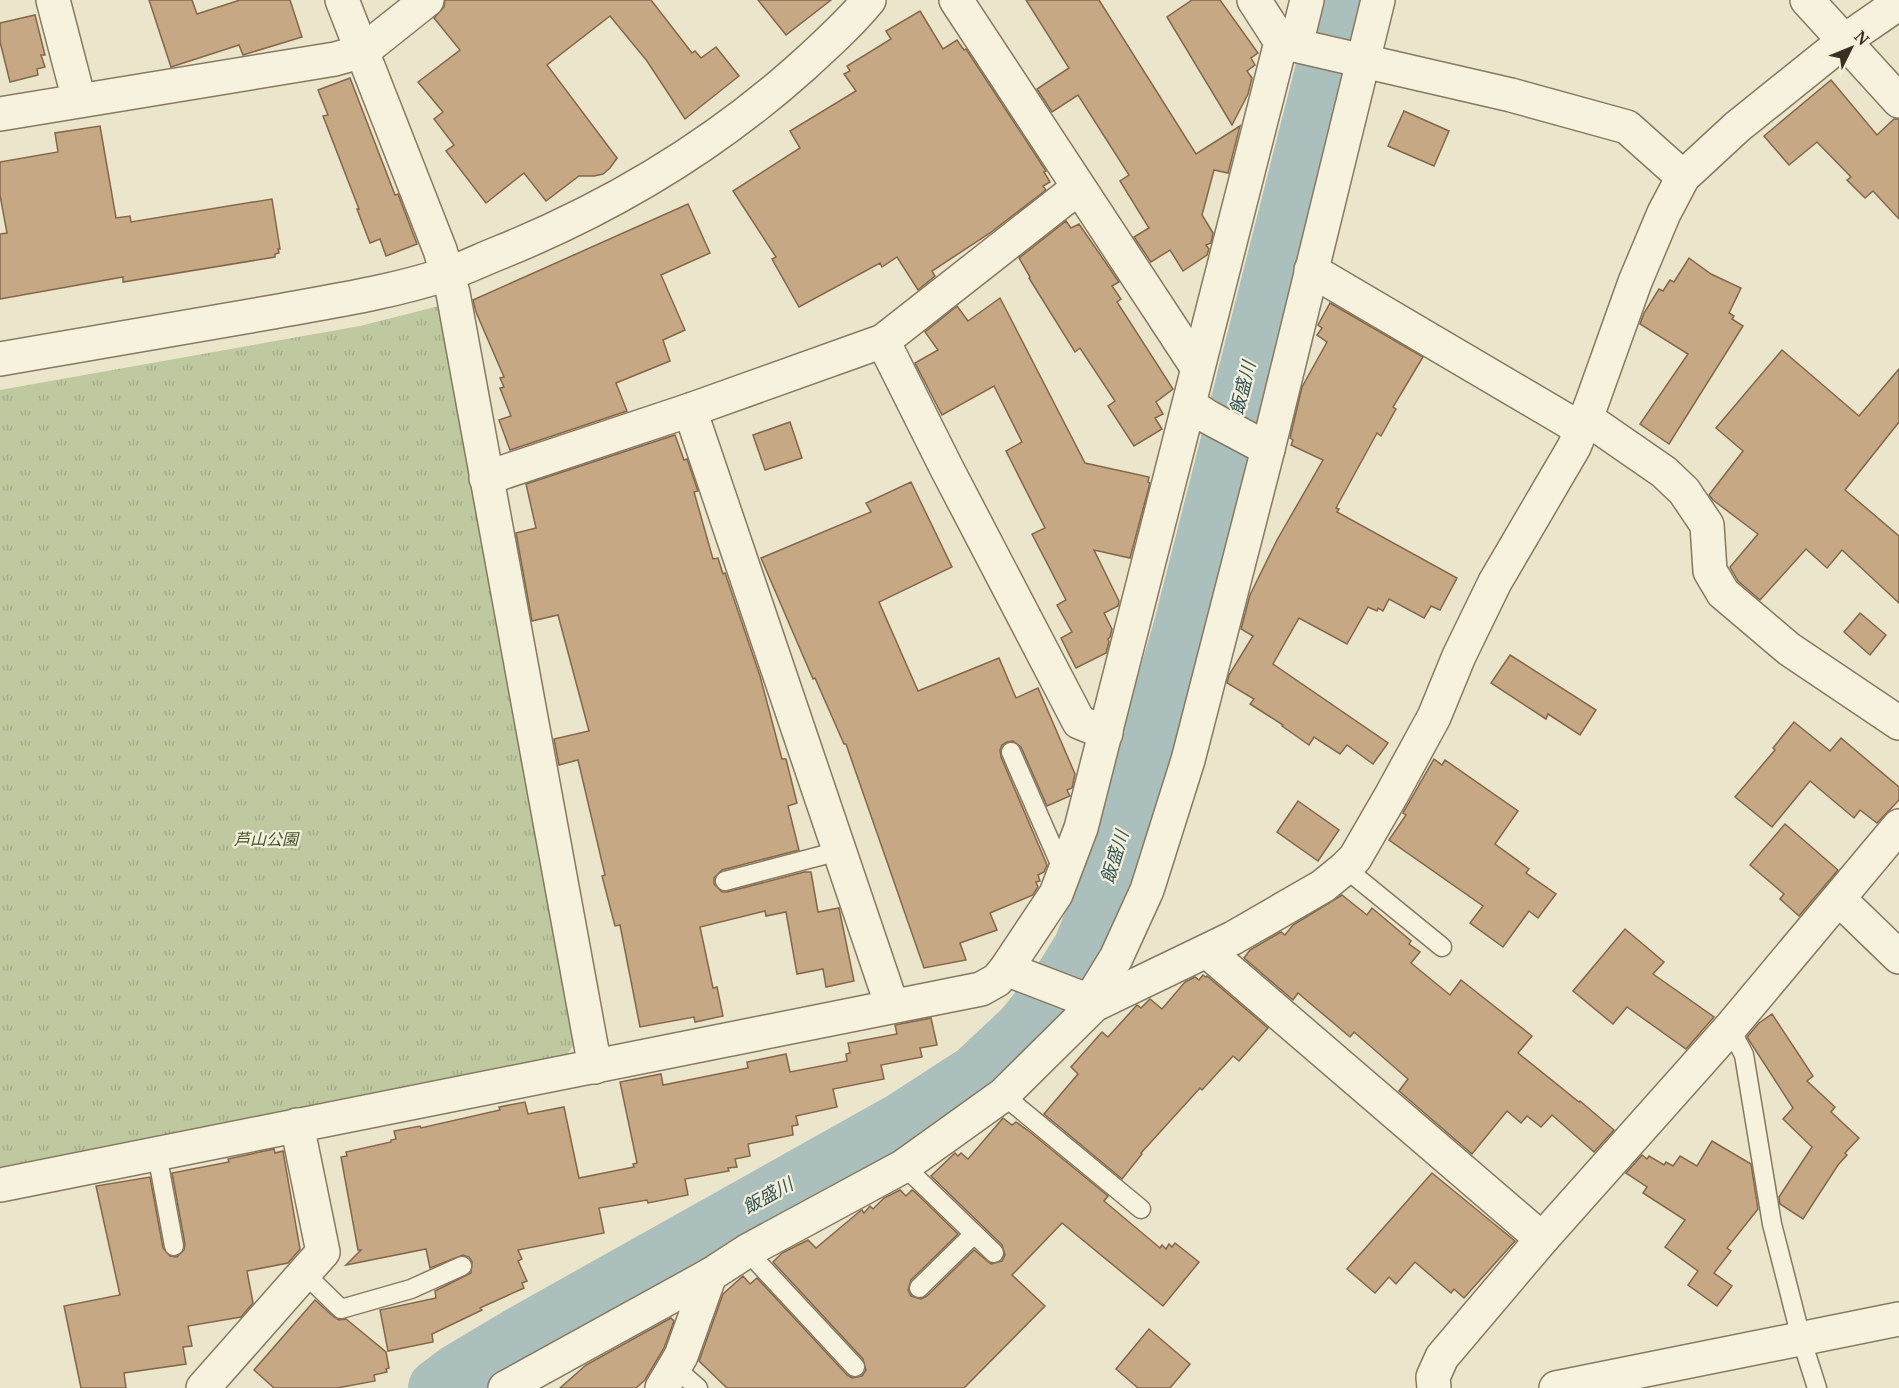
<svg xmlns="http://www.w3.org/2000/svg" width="1899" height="1388" font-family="'Noto Serif','Noto Sans JP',serif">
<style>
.park{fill:url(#park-tufts)}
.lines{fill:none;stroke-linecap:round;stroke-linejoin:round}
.river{stroke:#abc0bd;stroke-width:58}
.building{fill:#c6a885;stroke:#846749;stroke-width:1.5}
.service-casing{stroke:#877961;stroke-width:21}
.minor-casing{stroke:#877961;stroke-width:36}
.tertiary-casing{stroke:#877961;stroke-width:36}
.service{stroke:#f6f2de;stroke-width:18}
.minor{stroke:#f6f2de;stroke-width:33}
.tertiary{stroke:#f6f2de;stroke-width:33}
.labels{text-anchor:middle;stroke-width:4.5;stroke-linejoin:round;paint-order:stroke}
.park-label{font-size:16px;font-style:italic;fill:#44532b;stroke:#f3efda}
.water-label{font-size:18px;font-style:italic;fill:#335557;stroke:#f3efda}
</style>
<defs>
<pattern id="park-tufts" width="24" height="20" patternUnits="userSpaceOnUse" patternTransform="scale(1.5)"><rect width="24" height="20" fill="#bfc9a0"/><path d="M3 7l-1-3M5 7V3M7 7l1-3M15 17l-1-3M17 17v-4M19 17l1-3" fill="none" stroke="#a5ad8a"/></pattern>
</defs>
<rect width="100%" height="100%" fill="#ebe5cb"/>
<path class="park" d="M 439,306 L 574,1045 L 566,1056 L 0,1169 L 0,390 L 360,326 Z"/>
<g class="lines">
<path class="river" d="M 437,1388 L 457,1373 L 524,1333 L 902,1121 L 976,1073 L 1023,1029 L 1062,980 L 1082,948 L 1106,888 L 1182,629 L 1342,0"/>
</g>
<g class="building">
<path d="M 149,0 L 192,0 L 197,14 L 240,0 L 290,0 L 302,37 L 243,55 L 239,45 L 171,67 Z"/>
<path d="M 445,0 L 651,0 L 692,53 L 695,51 L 701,58 L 716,47 L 739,76 L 685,119 L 647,61 L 610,16 L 547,65 L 617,158 L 610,168 L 603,174 L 594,176 L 579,176 L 546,201 L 524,173 L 486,203 L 446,151 L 454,145 L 434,119 L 443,112 L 418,82 L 460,50 L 434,18 L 444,7 Z"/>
<path d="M 758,0 L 831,0 L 786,35 Z"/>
<path d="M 1026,0 L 1099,0 L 1196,154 L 1240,126 L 1228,173 L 1214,170 L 1202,215 L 1213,233 L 1211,243 L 1206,245 L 1209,249 L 1207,255 L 1183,271 L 1170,250 L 1151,262 L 1134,237 L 1149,228 L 1120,181 L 1129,175 L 1078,95 L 1052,112 L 1037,89 L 1069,68 Z"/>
<path d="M 1192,0 L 1220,0 L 1258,53 L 1251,58 L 1255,65 L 1247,71 L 1252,78 L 1248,94 L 1232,125 L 1167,17 Z"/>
<path d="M 920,11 L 943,49 L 957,40 L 964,50 L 966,49 L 1046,171 L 1044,172 L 1050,182 L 1043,186 L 1046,190 L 990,233 L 932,271 L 935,276 L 918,290 L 897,257 L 882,267 L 880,263 L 799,307 L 772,259 L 776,257 L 733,191 L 800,148 L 790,131 L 856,91 L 844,74 L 850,71 L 847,66 L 891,39 L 886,31 Z"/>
<path d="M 35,15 L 45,55 L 41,55 L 45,67 L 37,69 L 38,75 L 10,82 L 0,42 L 0,23 Z"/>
<path d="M 350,78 L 395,195 L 398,194 L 417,244 L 386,256 L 380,239 L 370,243 L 357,209 L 359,209 L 323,116 L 328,115 L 318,90 Z"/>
<path d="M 1831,80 L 1877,135 L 1894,119 L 1899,119 L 1899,219 L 1873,191 L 1865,198 L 1847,180 L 1851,177 L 1817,142 L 1789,165 L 1764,136 Z"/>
<path d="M 1404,111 L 1449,131 L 1434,166 L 1388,146 Z"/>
<path d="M 100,126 L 116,218 L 130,216 L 131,222 L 272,199 L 280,249 L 278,249 L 279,253 L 275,254 L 275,257 L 123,282 L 123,277 L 0,299 L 0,234 L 7,233 L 0,195 L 0,162 L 58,152 L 55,133 Z"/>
<path d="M 688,204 L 710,253 L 661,275 L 685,330 L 663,340 L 670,361 L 616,383 L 627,411 L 510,450 L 499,420 L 511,416 L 500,388 L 504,387 L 500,378 L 504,377 L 476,312 L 473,300 Z"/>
<path d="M 1066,221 L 1071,228 L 1079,224 L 1119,282 L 1112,286 L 1121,299 L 1117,302 L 1173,389 L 1156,402 L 1163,414 L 1155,418 L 1162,429 L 1134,446 L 1108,406 L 1115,401 L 1080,348 L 1075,352 L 1029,278 L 1030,277 L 1019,258 Z"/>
<path d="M 1689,258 L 1711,274 L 1741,288 L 1729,313 L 1734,316 L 1732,319 L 1743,326 L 1669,444 L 1640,424 L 1688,354 L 1640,324 L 1644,313 L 1659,289 L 1663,291 L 1670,280 L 1674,282 Z"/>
<path d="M 1000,298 L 1085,463 L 1149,477 L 1148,482 L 1150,483 L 1130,558 L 1094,550 L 1119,601 L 1118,606 L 1104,613 L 1112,629 L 1110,637 L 1108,639 L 1109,642 L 1106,653 L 1076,668 L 1061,638 L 1072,632 L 1057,605 L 1066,600 L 1032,534 L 1045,528 L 1006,451 L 1022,442 L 994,386 L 942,415 L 915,363 L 938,350 L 925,332 L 957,306 L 968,321 Z"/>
<path d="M 1330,303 L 1423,357 L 1393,407 L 1396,409 L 1381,436 L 1377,433 L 1336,508 L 1339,509 L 1337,512 L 1457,578 L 1440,610 L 1431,606 L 1424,618 L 1389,599 L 1383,611 L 1378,608 L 1377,611 L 1368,607 L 1347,644 L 1299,618 L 1273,664 L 1388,743 L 1373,764 L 1347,745 L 1340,754 L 1314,737 L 1309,745 L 1282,726 L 1283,725 L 1250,704 L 1254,699 L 1227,683 L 1229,675 L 1253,636 L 1241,629 L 1250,595 L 1277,540 L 1323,460 L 1291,445 L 1293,440 L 1290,438 L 1302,387 L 1327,342 L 1317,335 L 1322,328 L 1318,325 Z"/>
<path d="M 1782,350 L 1859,416 L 1899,369 L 1899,422 L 1845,490 L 1899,536 L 1899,603 L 1842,550 L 1827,568 L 1806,549 L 1760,600 L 1738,581 L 1730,567 L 1758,534 L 1713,500 L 1709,495 L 1743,451 L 1716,428 Z"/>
<path d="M 790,422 L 802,458 L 765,470 L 753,435 Z"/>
<path d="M 675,435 L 684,460 L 687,459 L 698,491 L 694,492 L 713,559 L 718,558 L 723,574 L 725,573 L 760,676 L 782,759 L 786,759 L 797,803 L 788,806 L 799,850 L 722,870 L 714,878 L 714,884 L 722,892 L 727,892 L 804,872 L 811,872 L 818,912 L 839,908 L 854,981 L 826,987 L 823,969 L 797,974 L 786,912 L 766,916 L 765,911 L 700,927 L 713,988 L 717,987 L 723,1016 L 695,1022 L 694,1017 L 640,1027 L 620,925 L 615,926 L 602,876 L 605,875 L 578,760 L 559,765 L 554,739 L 589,731 L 558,615 L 532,621 L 516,533 L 536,528 L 526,484 Z"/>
<path d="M 911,482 L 952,567 L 879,602 L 918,691 L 999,658 L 1016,698 L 1038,688 L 1075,774 L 1072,788 L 1067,790 L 1070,796 L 1047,806 L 1021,747 L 1013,741 L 1007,742 L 1002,745 L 1000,750 L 1001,757 L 1047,865 L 1044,872 L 1038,875 L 1040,881 L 1036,882 L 1038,887 L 1033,895 L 990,913 L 997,930 L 960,943 L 966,960 L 924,968 L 846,744 L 844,744 L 815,678 L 813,679 L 761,558 L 871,512 L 866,503 Z"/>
<path d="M 1860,613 L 1886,635 L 1870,655 L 1844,632 Z"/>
<path d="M 1510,655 L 1596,710 L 1580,735 L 1548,714 L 1546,719 L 1491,683 Z"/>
<path d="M 1794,722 L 1830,751 L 1841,738 L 1899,787 L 1899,800 L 1877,823 L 1860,810 L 1854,818 L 1810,781 L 1772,827 L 1735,797 L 1775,750 L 1773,748 Z"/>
<path d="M 1434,759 L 1442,765 L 1445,760 L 1518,811 L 1495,844 L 1529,869 L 1526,873 L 1556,894 L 1538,918 L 1529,911 L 1503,947 L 1470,923 L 1483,906 L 1389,840 L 1406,815 L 1403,813 Z"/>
<path d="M 1298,801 L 1339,830 L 1318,861 L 1277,832 Z"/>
<path d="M 1785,824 L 1838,870 L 1799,916 L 1780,899 L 1784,894 L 1750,865 Z"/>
<path d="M 1342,895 L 1367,915 L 1372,908 L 1411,941 L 1409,944 L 1420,952 L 1411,963 L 1450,995 L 1461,980 L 1532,1036 L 1518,1053 L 1579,1102 L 1580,1101 L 1614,1130 L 1594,1152 L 1552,1115 L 1541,1127 L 1527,1116 L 1521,1123 L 1507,1111 L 1472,1154 L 1399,1091 L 1408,1079 L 1354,1032 L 1350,1037 L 1298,993 L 1293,1000 L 1244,958 L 1250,950 L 1281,932 L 1285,935 L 1293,925 Z"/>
<path d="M 1625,929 L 1664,962 L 1653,974 L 1714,1017 L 1686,1049 L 1627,1007 L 1613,1024 L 1573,991 Z"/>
<path d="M 1203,975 L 1206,977 L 1207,976 L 1268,1028 L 1239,1061 L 1233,1056 L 1202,1090 L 1200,1088 L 1141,1153 L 1142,1154 L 1122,1179 L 1044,1114 L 1078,1074 L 1071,1067 L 1102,1032 L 1108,1037 L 1137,1005 L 1141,1008 L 1150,999 L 1162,1009 L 1185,982 L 1195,977 L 1199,980 Z"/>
<path d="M 1772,1014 L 1813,1076 L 1807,1081 L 1835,1107 L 1831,1112 L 1859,1138 L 1845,1153 L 1847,1155 L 1838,1165 L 1803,1219 L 1780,1204 L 1779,1197 L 1812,1147 L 1783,1119 L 1793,1108 L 1747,1037 L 1759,1023 Z"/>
<path d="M 931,1018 L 937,1045 L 920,1048 L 922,1057 L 881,1065 L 884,1079 L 833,1089 L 837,1107 L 796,1116 L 798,1125 L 792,1126 L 793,1135 L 748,1144 L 750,1156 L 735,1159 L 737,1167 L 728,1168 L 729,1171 L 685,1179 L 688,1195 L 648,1203 L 647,1200 L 599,1208 L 604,1233 L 518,1250 L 522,1259 L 518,1261 L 527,1281 L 522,1283 L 524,1288 L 480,1308 L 482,1310 L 432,1334 L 433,1342 L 388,1351 L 380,1310 L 436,1298 L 435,1291 L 471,1273 L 472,1262 L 469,1257 L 463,1255 L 430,1268 L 426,1249 L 346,1265 L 361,1250 L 358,1250 L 341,1157 L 347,1156 L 346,1152 L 391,1142 L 391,1140 L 396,1139 L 394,1131 L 420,1126 L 421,1128 L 500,1110 L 499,1107 L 525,1102 L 528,1114 L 564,1107 L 579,1178 L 634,1167 L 633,1164 L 637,1163 L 620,1082 L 661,1074 L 663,1085 L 748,1068 L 747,1062 L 786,1054 L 790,1072 L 847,1061 L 846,1054 L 850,1053 L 848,1043 L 897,1034 L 895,1025 Z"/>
<path d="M 1003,1118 L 1012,1125 L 1016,1122 L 1030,1132 L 1108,1196 L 1104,1201 L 1160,1248 L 1162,1245 L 1166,1249 L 1169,1244 L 1172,1247 L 1175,1243 L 1199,1262 L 1163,1306 L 1062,1223 L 1012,1275 L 1045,1306 L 964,1388 L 727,1388 L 699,1361 L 723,1294 L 743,1276 L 750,1284 L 757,1278 L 847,1375 L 852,1378 L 862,1376 L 866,1370 L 863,1359 L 773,1262 L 782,1253 L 808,1240 L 816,1248 L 859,1212 L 862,1210 L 864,1213 L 870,1206 L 873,1209 L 884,1198 L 900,1190 L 906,1196 L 912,1190 L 916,1193 L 958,1234 L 911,1280 L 908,1290 L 911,1296 L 921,1299 L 927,1296 L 974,1250 L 991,1264 L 1002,1261 L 1005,1255 L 1002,1245 L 931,1176 L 955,1153 L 958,1156 L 961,1153 L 968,1159 Z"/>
<path d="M 1712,1141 L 1751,1164 L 1758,1209 L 1727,1248 L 1731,1251 L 1714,1273 L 1732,1286 L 1717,1306 L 1688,1285 L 1698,1271 L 1665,1247 L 1685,1220 L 1643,1193 L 1647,1187 L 1626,1173 L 1642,1155 L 1647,1159 L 1649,1156 L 1664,1165 L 1666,1162 L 1673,1166 L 1680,1156 L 1697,1166 Z"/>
<path d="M 274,1149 L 275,1153 L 283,1151 L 300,1249 L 288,1263 L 247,1271 L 253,1303 L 241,1317 L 188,1326 L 192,1346 L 183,1347 L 186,1364 L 124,1373 L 126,1388 L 81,1388 L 64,1306 L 120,1295 L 96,1186 L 150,1177 L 163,1248 L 170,1256 L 177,1257 L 184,1250 L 185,1244 L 172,1173 L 229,1162 L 228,1159 Z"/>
<path d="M 1432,1173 L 1515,1241 L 1464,1298 L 1454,1289 L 1451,1293 L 1415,1262 L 1396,1284 L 1389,1277 L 1375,1293 L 1347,1269 Z"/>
<path d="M 315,1300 L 334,1317 L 339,1320 L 346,1319 L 386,1352 L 389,1368 L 386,1369 L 387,1372 L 374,1375 L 375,1381 L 337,1388 L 274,1388 L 254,1370 Z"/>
<path d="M 671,1318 L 674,1321 L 664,1348 L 645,1380 L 636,1388 L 560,1388 L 586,1365 Z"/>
<path d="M 1149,1329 L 1190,1364 L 1170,1388 L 1138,1388 L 1116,1369 Z"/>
</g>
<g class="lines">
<defs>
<g id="service">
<path d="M 1011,752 L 1064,873"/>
<path d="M 1345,868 L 1442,947"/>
<path d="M 725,881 L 839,851"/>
<path d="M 1730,1028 L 1744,1055 L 1772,1224 L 1801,1338 L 1817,1388"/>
<path d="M 1003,1095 L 1141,1209"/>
<path d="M 157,1154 L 174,1246"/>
<path d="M 904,1166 L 994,1253"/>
<path d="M 747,1251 L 855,1367"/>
<path d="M 304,1273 L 341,1309 L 411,1289 L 462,1266"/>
<path d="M 919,1288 L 974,1234"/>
<path d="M 674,1367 L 698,1388"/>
</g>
<g id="minor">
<path d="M 53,0 L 79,100"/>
<path d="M 342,0 L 440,250 L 453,293 L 595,1067"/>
<path d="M 956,0 L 1197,367"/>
<path d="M 1254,0 L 1281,42 L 1511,95 L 1627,127 L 1683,177"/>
<path d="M 1807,0 L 1899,101"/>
<path d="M 1296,45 L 1307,0"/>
<path d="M 0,114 L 335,59 L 363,51 L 427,0"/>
<path d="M 1311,270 L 1581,429"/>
<path d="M 883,341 L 946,467 L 1079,722 L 1106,733"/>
<path d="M 1190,405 L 1208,417 L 1268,449"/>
<path d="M 690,410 L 892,1006"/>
<path d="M 1586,418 L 1664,472 L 1684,491 L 1707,525 L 1710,571 L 1723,593 L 1789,649 L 1899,723"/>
<path d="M 486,478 L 690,410 L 883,341 L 1078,188"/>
<path d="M 1839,899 L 1899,957"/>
<path d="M 1208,952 L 1542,1239"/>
<path d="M 1006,969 L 1079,997 L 1094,1005"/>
<path d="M 1089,1002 L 1116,958 L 1147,890 L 1188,760 L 1268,449 L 1378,0"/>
<path d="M 0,1185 L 981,989 L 997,980 L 1006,969 L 1056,894 L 1081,828 L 1281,42"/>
<path d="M 203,1388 L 323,1252 L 297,1125"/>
<path d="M 505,1388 L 710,1275 L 747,1251 L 904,1166 L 1003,1095 L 1094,1005 L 1233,938 L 1323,886 L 1345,868 L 1355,858 L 1392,794 L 1434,717 L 1459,656 L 1495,582 L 1574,447 L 1591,405 L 1635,282 L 1664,213 L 1683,177 L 1737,127 L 1844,41 L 1899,3"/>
<path d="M 662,1388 L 681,1356 L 710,1275"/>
<path d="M 1434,1388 L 1433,1377 L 1442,1357 L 1542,1239 L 1730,1028 L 1899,826"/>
</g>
<g id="tertiary">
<path d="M 0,359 C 89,344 178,329 267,313 C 327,302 389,293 447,274 C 465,268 483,259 501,252 C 612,207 715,145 804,65 C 827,44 850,23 869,0"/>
<path d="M 1556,1388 L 1899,1319"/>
</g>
</defs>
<use href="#service" class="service-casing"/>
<use href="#minor" class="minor-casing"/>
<use href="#tertiary" class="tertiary-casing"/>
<use href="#service" class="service"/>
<use href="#minor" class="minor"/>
<use href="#tertiary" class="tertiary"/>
</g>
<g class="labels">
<g class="park-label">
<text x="266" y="845">芦山公園</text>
</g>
<g class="water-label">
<text transform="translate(1243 388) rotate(-76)" y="6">飯盛川</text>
<text transform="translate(1115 857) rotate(-73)" y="6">飯盛川</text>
<text transform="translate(768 1196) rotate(-29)" y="6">飯盛川</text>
</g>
</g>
<g transform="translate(1851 48) rotate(47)" stroke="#f3efda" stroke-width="4.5" paint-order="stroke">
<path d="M0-4.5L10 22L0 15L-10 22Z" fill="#393023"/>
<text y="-9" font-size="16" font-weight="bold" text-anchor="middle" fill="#393023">N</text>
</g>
</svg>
